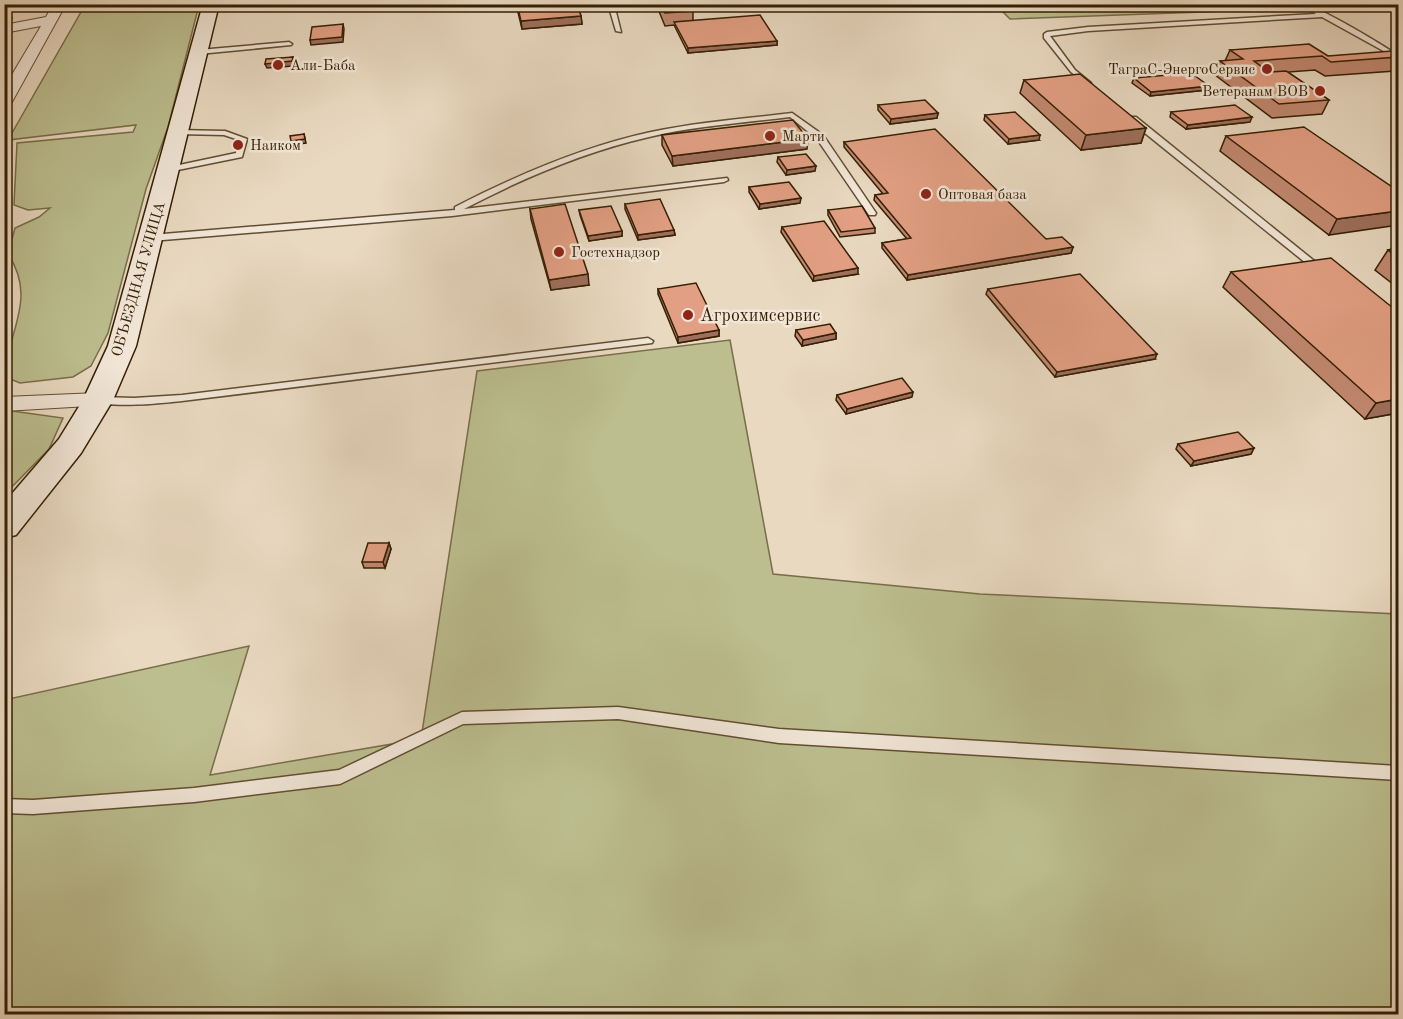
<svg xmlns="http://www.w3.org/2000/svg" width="1403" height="1019" font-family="'Old Standard TT',serif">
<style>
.green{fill:#bcbe8f;stroke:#786e49;stroke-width:1.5}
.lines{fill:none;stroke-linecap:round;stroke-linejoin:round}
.lane-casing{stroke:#624e32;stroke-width:3}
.street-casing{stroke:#624e32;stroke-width:2}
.secondary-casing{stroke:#351f03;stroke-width:3}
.lane{fill:#f1e6d7;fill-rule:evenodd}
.street{fill:#f1e6d7;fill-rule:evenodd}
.secondary{fill:#f1e6d7;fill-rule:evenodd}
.wall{fill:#c28971;stroke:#351f03;stroke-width:1.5}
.shaded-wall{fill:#9e6f5c;stroke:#351f03;stroke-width:1.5}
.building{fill:#e29f83;stroke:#351f03;stroke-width:1.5}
.poi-dot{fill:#8f2418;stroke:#f1e6d7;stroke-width:2}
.labels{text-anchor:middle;stroke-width:5;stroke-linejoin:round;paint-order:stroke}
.far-poi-label{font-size:15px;fill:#351f03;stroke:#f1e6d7;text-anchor:start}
.far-street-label{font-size:15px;fill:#351f03;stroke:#f1e6d7}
.poi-label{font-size:18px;fill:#351f03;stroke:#f1e6d7;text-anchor:start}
</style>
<rect width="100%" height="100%" fill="#e9d9c1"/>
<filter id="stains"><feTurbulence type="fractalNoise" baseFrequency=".00333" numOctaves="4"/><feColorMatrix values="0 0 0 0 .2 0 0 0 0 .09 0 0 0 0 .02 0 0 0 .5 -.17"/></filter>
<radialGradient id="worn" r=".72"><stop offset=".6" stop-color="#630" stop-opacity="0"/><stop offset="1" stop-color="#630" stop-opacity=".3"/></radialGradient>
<g class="green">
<path d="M 1279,4 L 1288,9 L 1010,19 L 996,5 Z"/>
<path d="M 85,5 L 199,5 L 168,127 L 146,189 L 108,333 L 91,366 L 73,377 L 20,383 L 5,377 C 7,331 38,299 8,254 L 15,228 L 39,217 L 50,208 L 28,210 L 14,205 L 17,143 L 133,132 L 136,125 L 8,140 Z"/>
<path d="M 730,340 L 773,574 L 980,594 L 1398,614 L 1398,1014 L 5,1014 L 4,700 L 249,646 L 210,775 L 421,739 L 477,371 Z"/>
<path d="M 5,410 L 63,418 L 49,449 L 5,494 Z"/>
</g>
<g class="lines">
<defs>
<g id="lane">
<path d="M 608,4 L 614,4 L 621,32 L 616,31 Z"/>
<path d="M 699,4 L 712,4 L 702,7 Z"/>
<path d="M 1300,4 C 1317,4 1380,44 1398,55 L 1398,59 L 1322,17 L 1088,31 L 1050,36 L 1075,70 L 1091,83 L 1091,85 L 1089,86 L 1071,72 L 1044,38 L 1044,34 L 1047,32 L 1088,27 L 1316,14 Z"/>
<path d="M 289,42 L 292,44 L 291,45 L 199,54 L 196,52 L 199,50 Z"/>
<path d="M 792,113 L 823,135 L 876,213 L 875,215 L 869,215 L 817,139 L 790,117 C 743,123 695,126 649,137 C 584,152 523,178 464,209 L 727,178 L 728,180 L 724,182 L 452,216 L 151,241 L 147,238 L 151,235 L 455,210 L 455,207 C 517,175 582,147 651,132 C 698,122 745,119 792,113 Z"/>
<path d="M 1130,117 L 1136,117 L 1323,268 L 1323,272 L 1317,272 L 1130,121 Z"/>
<path d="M 175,130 L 225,131 L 247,139 L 242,157 L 168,172 L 164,170 L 165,168 L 236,153 L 239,140 L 224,135 L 178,134 L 174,132 Z"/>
<path d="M 648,338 L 653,341 L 652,343 L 182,401 C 165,403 105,409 94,400 L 99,397 L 134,398 L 182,395 Z"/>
<path d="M 618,707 L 779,729 L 1398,766 L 1398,780 L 779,743 L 618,719 L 463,724 L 340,784 L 194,802 L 33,814 L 4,813 L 4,799 L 33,800 L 194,788 L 339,770 L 462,712 Z"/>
</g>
<g id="street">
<path d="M 53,4 L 66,4 L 12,102 L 4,106 L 4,88 L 41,26 L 4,33 L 4,25 L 46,17 Z"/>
<path d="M 98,393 L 106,395 L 109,400 L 106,405 L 4,411 L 4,397 Z"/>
</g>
<path id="secondary" d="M 203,4 L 219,4 L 136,346 L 113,400 L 81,453 L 16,535 L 4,538 L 4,503 L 59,439 L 83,400 L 108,346 Z"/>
</defs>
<use href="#lane" class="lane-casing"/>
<use href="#street" class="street-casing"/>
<use href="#secondary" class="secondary-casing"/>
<use href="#lane" class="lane"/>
<use href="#street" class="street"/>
<use href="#secondary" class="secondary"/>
</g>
<g class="wall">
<path d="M 516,4 L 577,4 L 581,16 L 582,24 L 522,29 Z"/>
<path d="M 656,4 L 690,4 L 693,11 L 693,21 L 777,41 L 777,45 L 688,53 L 674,25 L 665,26 Z"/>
<path d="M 1230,50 L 1328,56 L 1398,55 L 1398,64 L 1395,71 L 1325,76 L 1315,70 L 1288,72 L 1329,100 L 1322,114 L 1272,118 L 1215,75 L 1220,61 L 1225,61 Z"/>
<path d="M 1134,78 L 1209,86 L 1207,90 L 1150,96 L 1132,83 Z"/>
<path d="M 1024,80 L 1146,128 L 1141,143 L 1081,150 L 1020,93 Z"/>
<path d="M 878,105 L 938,113 L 937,118 L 890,124 L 878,110 Z"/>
<path d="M 1171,112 L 1250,122 L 1186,129 L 1170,117 Z"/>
<path d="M 985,115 L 1039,140 L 1008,144 L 984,120 Z"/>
<path d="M 662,135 L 807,149 L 673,166 L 662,145 Z"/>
<path d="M 1226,136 L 1398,191 L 1329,235 L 1220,151 Z"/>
<path d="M 844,142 L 1046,239 L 1073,247 L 1071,253 L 907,280 L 882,248 L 882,243 L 907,239 L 874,200 L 875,195 L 883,194 L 844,147 Z"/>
<path d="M 778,157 L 815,171 L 786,175 L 777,162 Z"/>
<path d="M 749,187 L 800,203 L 759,209 L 749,192 Z"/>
<path d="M 625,204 L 674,230 L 675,235 L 638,240 L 625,209 Z"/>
<path d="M 530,209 L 589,285 L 551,290 L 531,219 Z"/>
<path d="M 579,210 L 622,231 L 622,236 L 589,241 L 580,215 Z"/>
<path d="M 828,210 L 875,228 L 875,233 L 840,237 L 828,215 Z"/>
<path d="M 782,227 L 858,274 L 813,281 L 781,232 Z"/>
<path d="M 1398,248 L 1398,288 L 1375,270 L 1388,250 Z"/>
<path d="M 1231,272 L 1398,312 L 1398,413 L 1365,419 L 1223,287 Z"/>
<path d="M 658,289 L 719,330 L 719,336 L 678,343 L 658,294 Z"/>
<path d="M 988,289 L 1155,359 L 1055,377 L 986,294 Z"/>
<path d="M 796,330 L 836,333 L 836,339 L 802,346 L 795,336 Z"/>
<path d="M 837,395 L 912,397 L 846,414 L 836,400 Z"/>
<path d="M 1178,444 L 1254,448 L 1251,454 L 1191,466 L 1176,449 Z"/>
<path d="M 389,543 L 391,549 L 385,568 L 364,568 L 362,562 Z"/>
</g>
<g class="shaded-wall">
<path d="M 4,4 L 12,4 L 14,9 L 8,10 L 12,18 L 4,20 Z"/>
<path d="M 581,16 L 582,24 L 522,29 L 521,21 Z"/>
<path d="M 343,24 L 344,29 L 343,42 L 311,45 L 310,40 Z"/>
<path d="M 777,41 L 777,45 L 688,53 L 688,48 Z"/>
<path d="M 293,57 L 294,61 L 293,66 L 267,68 L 265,64 Z"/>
<path d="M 1209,86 L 1207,90 L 1150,96 L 1151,92 Z"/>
<path d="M 938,113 L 937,118 L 890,124 L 891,119 Z"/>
<path d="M 1252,117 L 1250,122 L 1186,129 L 1188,125 Z"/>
<path d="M 1146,128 L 1141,143 L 1081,150 L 1086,135 Z"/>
<path d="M 304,134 L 306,143 L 292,145 L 291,141 Z"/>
<path d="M 1040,135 L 1039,140 L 1008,144 L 1009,139 Z"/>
<path d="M 808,139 L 807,149 L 673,166 L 672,156 Z"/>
<path d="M 816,166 L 815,171 L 786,175 L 787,170 Z"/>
<path d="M 801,198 L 800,203 L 759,209 L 760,204 Z"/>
<path d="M 1398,211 L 1398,225 L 1329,235 L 1337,219 Z"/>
<path d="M 674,230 L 675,235 L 638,240 L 638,235 Z"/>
<path d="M 622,231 L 622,236 L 589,241 L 588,236 Z"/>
<path d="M 1073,247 L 1071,253 L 907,280 L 908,275 Z"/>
<path d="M 858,268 L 858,274 L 813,281 L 814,276 Z"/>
<path d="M 588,274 L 589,285 L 551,290 L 549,280 Z"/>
<path d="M 719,330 L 719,336 L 678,343 L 678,337 Z"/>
<path d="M 836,333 L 836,339 L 802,346 L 803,340 Z"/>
<path d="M 1157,354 L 1155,359 L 1055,377 L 1057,372 Z"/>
<path d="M 913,392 L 912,397 L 846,414 L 847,409 Z"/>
<path d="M 1398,399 L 1398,413 L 1365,419 L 1376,403 Z"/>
<path d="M 1254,448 L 1251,454 L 1191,466 L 1194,461 Z"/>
<path d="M 389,543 L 391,549 L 385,568 L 383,562 Z"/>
</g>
<g class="building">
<path d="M 517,4 L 577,4 L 581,16 L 521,21 Z"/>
<path d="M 661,4 L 689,4 L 693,11 L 665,13 Z"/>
<path d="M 760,15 L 777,41 L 688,48 L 674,22 Z"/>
<path d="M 343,24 L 342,37 L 310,40 L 312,27 Z"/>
<path d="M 1309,44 L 1328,56 L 1392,51 L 1398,55 L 1398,57 L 1331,62 L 1322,56 L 1254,61 L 1269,72 L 1286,71 L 1329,100 L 1279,104 L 1220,61 L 1243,59 L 1230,50 Z"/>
<path d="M 293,57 L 292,61 L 265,64 L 266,59 Z"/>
<path d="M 1191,73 L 1209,86 L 1151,92 L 1134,78 Z"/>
<path d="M 1080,74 L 1146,128 L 1086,135 L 1024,80 Z"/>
<path d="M 925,100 L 938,113 L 891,119 L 878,105 Z"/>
<path d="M 1235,105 L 1252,117 L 1188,125 L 1171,112 Z"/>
<path d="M 1015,112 L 1040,135 L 1009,139 L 985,115 Z"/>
<path d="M 793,120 L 808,139 L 672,156 L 662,135 Z"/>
<path d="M 1304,127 L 1398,191 L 1398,211 L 1337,219 L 1226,136 Z"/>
<path d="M 935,129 L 1046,239 L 1062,237 L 1073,247 L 908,275 L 882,243 L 911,238 L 875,195 L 888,193 L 844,142 Z"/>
<path d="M 304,134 L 305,139 L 291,141 L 290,136 Z"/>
<path d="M 806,154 L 816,166 L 787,170 L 778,157 Z"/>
<path d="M 789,182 L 801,198 L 760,204 L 749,187 Z"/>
<path d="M 660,199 L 674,230 L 638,235 L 625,204 Z"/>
<path d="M 565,204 L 588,274 L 549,280 L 530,209 Z"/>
<path d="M 611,206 L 622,231 L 588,236 L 579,210 Z"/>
<path d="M 862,206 L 875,228 L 841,232 L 828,210 Z"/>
<path d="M 824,221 L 858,268 L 814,276 L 782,227 Z"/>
<path d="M 1398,248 L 1398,258 L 1388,250 Z"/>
<path d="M 1331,258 L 1398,312 L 1398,399 L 1376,403 L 1231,272 Z"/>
<path d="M 1080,274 L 1157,354 L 1057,372 L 988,289 Z"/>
<path d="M 696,283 L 719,330 L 678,337 L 658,289 Z"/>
<path d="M 830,324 L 836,333 L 803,340 L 796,330 Z"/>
<path d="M 902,378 L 913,392 L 847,409 L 837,395 Z"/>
<path d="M 1238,432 L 1254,448 L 1194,461 L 1178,444 Z"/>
<path d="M 368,543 L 389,543 L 383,562 L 362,562 Z"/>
</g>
<g class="poi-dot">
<circle cx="278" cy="65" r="6"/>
<circle cx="1267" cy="69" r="6"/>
<circle cx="1320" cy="91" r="6"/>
<circle cx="770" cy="136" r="6"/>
<circle cx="238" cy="145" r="6"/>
<circle cx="926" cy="194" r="6"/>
<circle cx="559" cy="252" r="6"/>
<circle cx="688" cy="315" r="6"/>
</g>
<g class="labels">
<g class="far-poi-label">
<text x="290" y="70">Али-Баба</text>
<text x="1255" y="74" text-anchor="end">ТаграС-ЭнергоСервис</text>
<text x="1308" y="96" text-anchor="end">Ветеранам ВОВ</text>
<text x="782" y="141">Марти</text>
<text x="250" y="150">Наиком</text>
<text x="938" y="199">Оптовая база</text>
<text x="571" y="257">Гостехнадзор</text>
</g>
<g class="far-street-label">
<text transform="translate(138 279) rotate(-74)" y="5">ОБЪЕЗДНАЯ УЛИЦА</text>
</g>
<g class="poi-label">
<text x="700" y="321">Агрохимсервис</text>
</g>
</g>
<rect width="1403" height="1019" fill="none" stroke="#e9d9c1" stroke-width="24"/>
<rect x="6" y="6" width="1391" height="1007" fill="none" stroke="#351f03" stroke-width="3"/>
<rect x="12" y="12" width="1379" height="995" fill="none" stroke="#351f03" stroke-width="1.5"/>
<rect width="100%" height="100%" filter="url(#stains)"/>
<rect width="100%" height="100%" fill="url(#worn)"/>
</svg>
